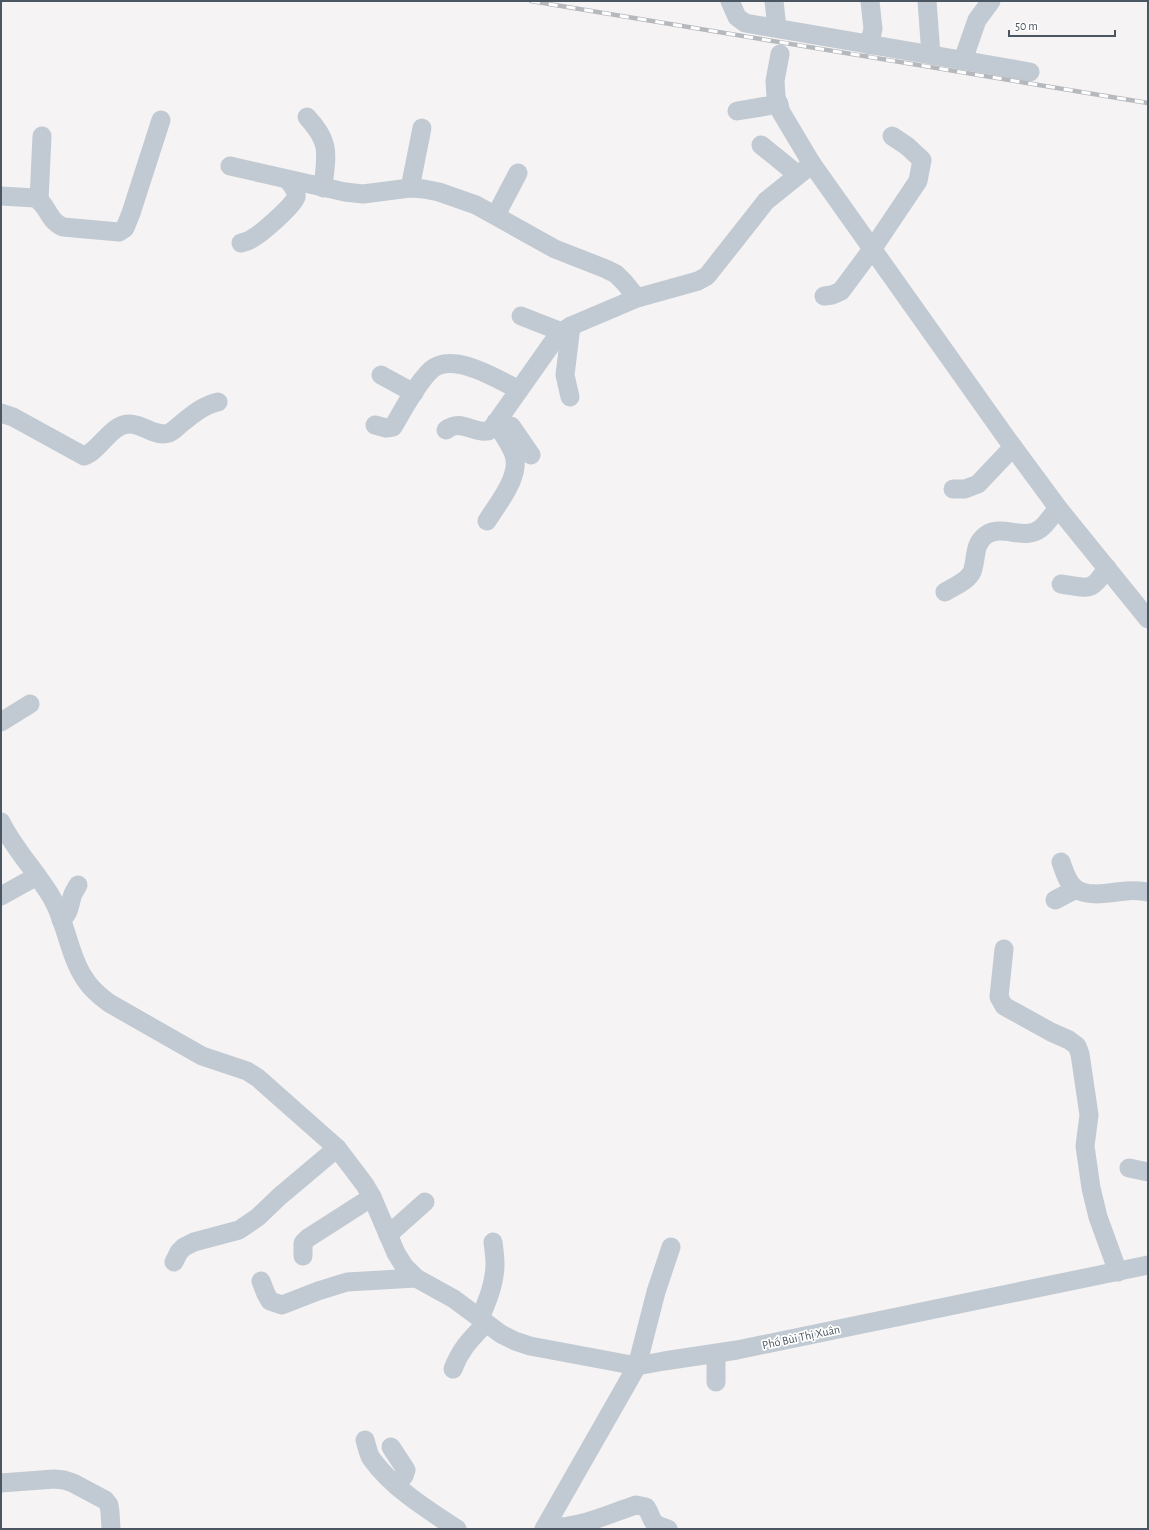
<svg xmlns="http://www.w3.org/2000/svg" width="1149" height="1530" font-family="'Alegreya Sans',sans-serif">
<style>
.lines{fill:none;stroke-linecap:round;stroke-linejoin:round}
.minor{stroke:#c1cad2;stroke-width:19}
.rail-casing{stroke:#b5b8bd;stroke-width:4.5}
.rail{stroke:#fff;stroke-width:3;stroke-dasharray:9;stroke-linecap:butt}
.labels{text-anchor:middle;stroke-width:3.5;stroke-linejoin:round;paint-order:stroke}
.street-label{font-size:12px;fill:#4a5661;stroke:#fff}
</style>
<rect width="100%" height="100%" fill="#f5f3f3"/>
<g class="lines">
<g class="minor">
<path d="M 730,1 L 737,17 L 745,23 L 1030,72"/>
<path d="M 774,1 L 777,28"/>
<path d="M 927,1 L 931,55"/>
<path d="M 869,45 L 873,29 L 870,1"/>
<path d="M 780,54 L 775,81 L 776,97 L 781,112 L 812,164 L 1005,436 L 1058,508 L 1148,619"/>
<path d="M 963,60 L 977,20 L 991,1"/>
<path d="M 737,111 L 779,104"/>
<path d="M 307,117 C 332,144 326,155 323,188"/>
<path d="M 761,145 L 798,175"/>
<path d="M 230,166 L 345,192 L 363,194 L 410,188 L 424,189 L 439,192 L 476,205 L 555,249 L 606,269 L 616,274 L 624,282 L 637,298"/>
<path d="M 410,188 L 422,128"/>
<path d="M 1,196 L 35,198 C 48,204 47,220 63,227 L 119,232 L 125,228 L 131,213 L 161,120"/>
<path d="M 39,200 L 42,136"/>
<path d="M 496,215 L 518,173"/>
<path d="M 241,243 C 245,242 249,241 253,238 C 262,233 293,206 296,197 C 297,191 292,185 288,180"/>
<path d="M 824,296 L 832,295 L 841,291 L 873,248 L 918,181 L 922,160 L 907,146 L 892,136"/>
<path d="M 521,316 L 562,332"/>
<path d="M 381,375 L 414,393"/>
<path d="M 570,397 L 565,375 L 571,326"/>
<path d="M 1,413 L 13,417 L 84,456 C 95,453 106,435 117,428 C 138,415 151,439 169,433 C 174,431 178,426 182,423 C 193,414 204,405 218,402"/>
<path d="M 375,425 L 386,428 L 393,427 C 403,410 417,383 431,370 C 453,351 497,379 519,390"/>
<path d="M 511,426 L 531,455"/>
<path d="M 446,430 C 461,418 473,434 488,431 L 493,427 L 553,342 L 562,332 L 571,326 L 637,298 L 698,281 L 707,276 L 766,201 L 812,164"/>
<path d="M 953,489 L 965,489 L 978,484 L 1013,447"/>
<path d="M 487,521 C 498,503 523,474 513,452 C 509,442 501,432 496,422"/>
<path d="M 1061,584 C 1089,588 1091,593 1107,568"/>
<path d="M 945,592 C 953,587 968,581 972,572 C 977,559 973,544 986,535 C 1002,524 1024,541 1040,529 C 1047,524 1052,515 1058,508"/>
<path d="M 1,722 L 30,704"/>
<path d="M 1,822 C 14,849 37,872 52,898 C 67,924 69,958 87,982 C 93,991 101,997 109,1003 L 202,1056 L 247,1071 L 258,1078 L 337,1148 L 365,1185 L 372,1197 L 396,1253 L 404,1266 L 416,1278 L 454,1299 L 501,1334 L 515,1341 L 530,1346 L 637,1366 L 656,1292 L 671,1247"/>
<path d="M 1061,862 C 1064,871 1068,884 1076,889 C 1090,898 1111,892 1126,891 C 1133,890 1141,891 1148,892"/>
<path d="M 1,896 L 37,876"/>
<path d="M 1055,900 L 1076,889"/>
<path d="M 61,920 C 70,913 69,906 72,897 C 73,892 76,889 78,885"/>
<path d="M 1004,949 L 999,997 L 1004,1006 L 1051,1032 L 1069,1040 L 1077,1046 L 1080,1054 L 1089,1115 L 1085,1146 L 1091,1188 L 1098,1217 L 1118,1272"/>
<path d="M 1129,1168 L 1148,1172"/>
<path d="M 388,1235 L 425,1202"/>
<path d="M 303,1256 L 303,1243 L 308,1238 L 372,1197"/>
<path d="M 174,1262 L 179,1252 L 184,1247 L 194,1242 L 239,1230 L 258,1217 L 280,1196 L 337,1148"/>
<path d="M 261,1281 L 266,1294 L 270,1301 L 282,1305 L 318,1291 L 347,1282 L 416,1278"/>
<path d="M 480,1318 C 487,1302 495,1283 495,1264 C 495,1257 494,1250 493,1242"/>
<path d="M 716,1354 L 716,1382"/>
<path d="M 453,1369 C 461,1348 471,1339 486,1323"/>
<path d="M 365,1440 C 367,1446 368,1453 371,1458 C 391,1487 428,1510 457,1529"/>
<path d="M 391,1447 L 406,1470 L 404,1476 L 395,1483"/>
<path d="M 1,1483 L 54,1479 L 64,1480 L 73,1483 L 105,1500 L 109,1505 L 110,1512 L 111,1529"/>
<path d="M 546,1527 C 576,1530 608,1514 636,1505 L 646,1507 C 655,1521 648,1523 668,1529"/>
<path d="M 544,1529 L 637,1366 L 664,1361 L 737,1350 L 1148,1265"/>
</g>
<defs>
<path id="rail" d="M 531,1 L 1148,103"/>
</defs>
<use href="#rail" class="rail-casing"/>
<use href="#rail" class="rail"/>
</g>
<g class="labels">
<g class="street-label">
<text transform="translate(801 1337) rotate(-12)" y="4">Phố Bùi Thị Xuân</text>
</g>
</g>
<rect width="1149" height="1530" fill="none" stroke="#4a5661" stroke-width="4"/>
<path d="M1009 30v6h106v-6" fill="none" stroke="#4a5661" stroke-width="2"/>
<text x="1015" y="30" font-size="12" fill="#4a5661" stroke="#ffffff" stroke-width="3" paint-order="stroke">50 m</text>
</svg>
